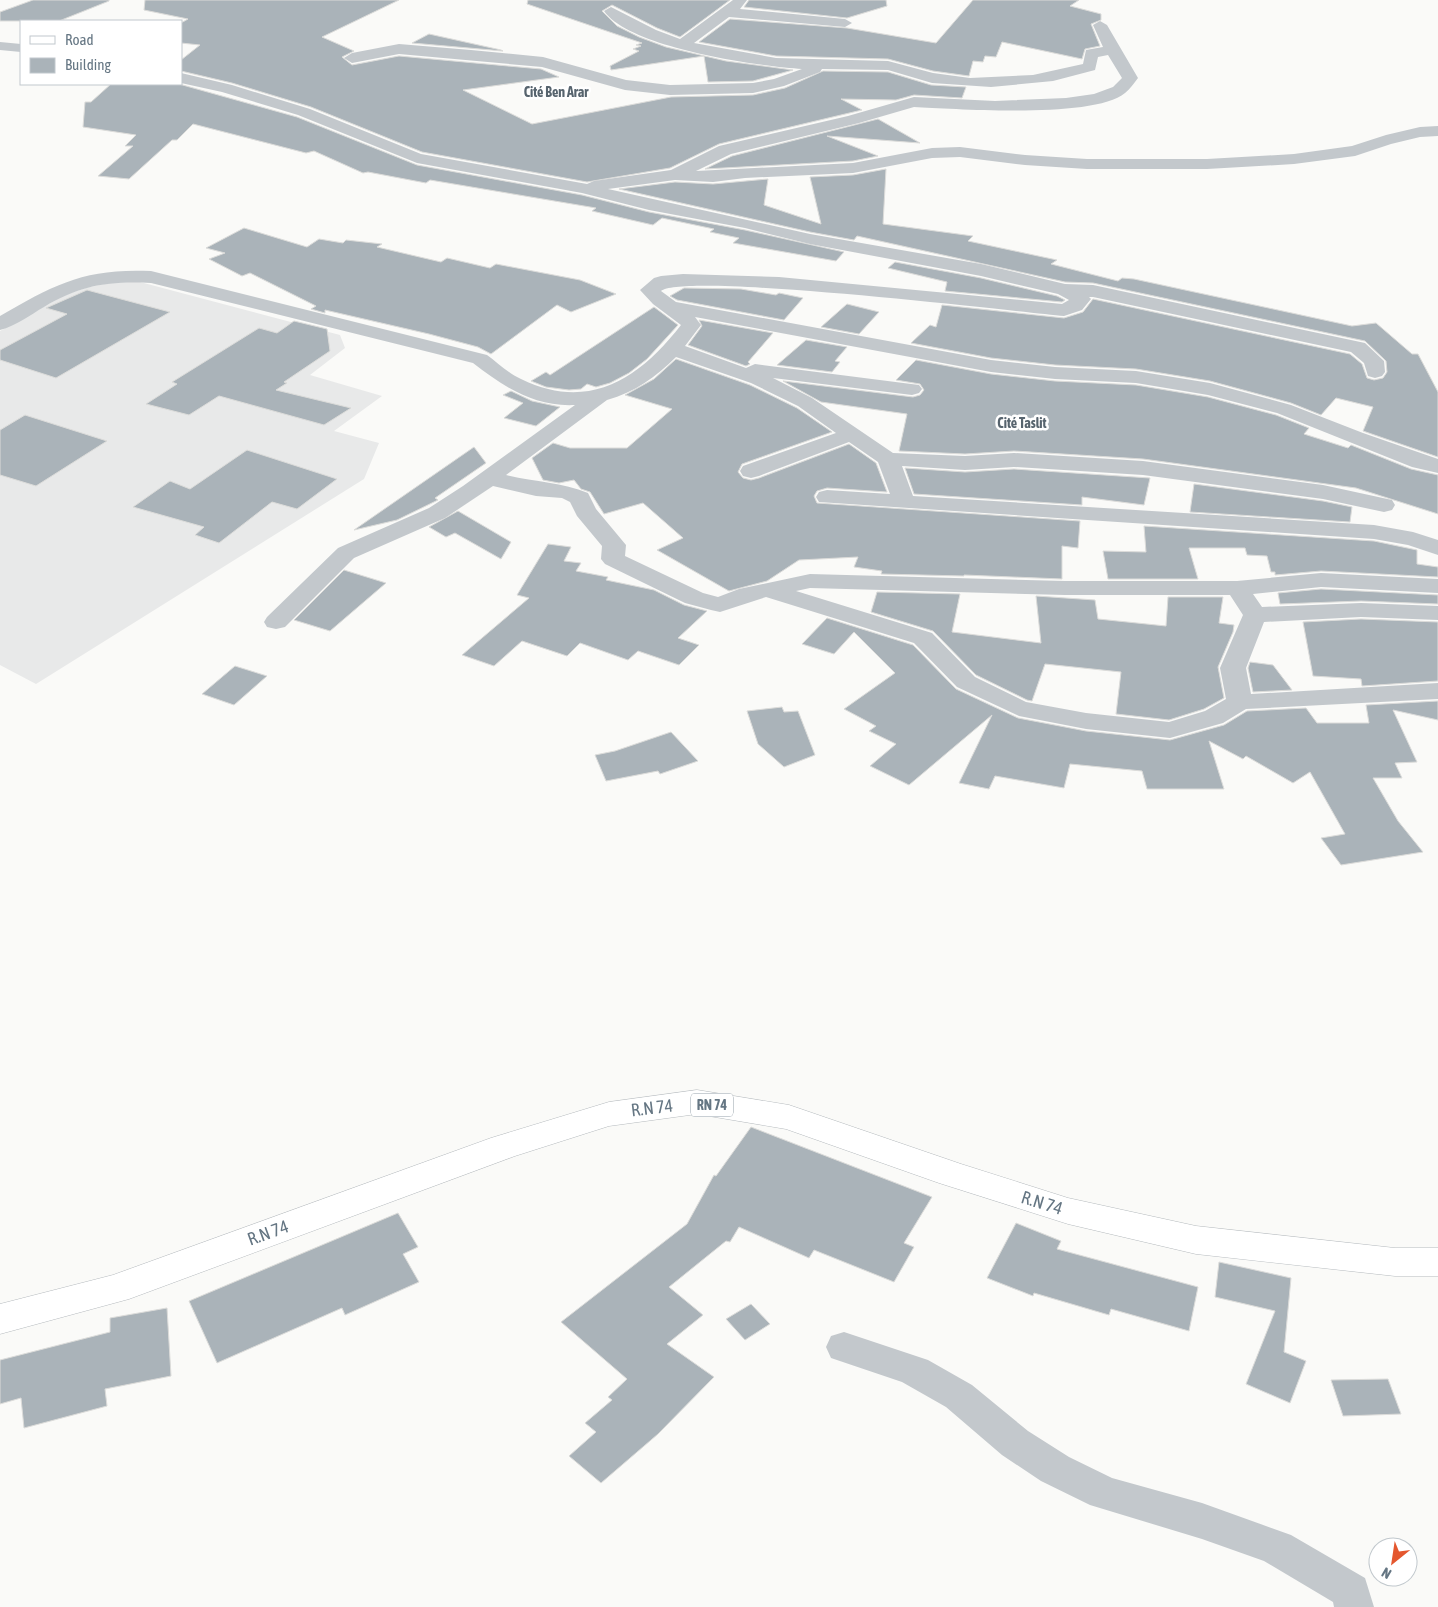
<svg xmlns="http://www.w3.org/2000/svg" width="1438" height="1607" font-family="'Asap Condensed',sans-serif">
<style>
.built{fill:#e8e9e9}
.building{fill:#aab3b9;stroke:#dcdcda}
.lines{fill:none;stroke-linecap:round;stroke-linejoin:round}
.primary-casing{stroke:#b5babe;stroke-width:1}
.minor{fill:#c3c8cc;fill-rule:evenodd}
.primary{fill:#fff;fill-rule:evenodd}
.labels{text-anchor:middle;stroke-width:5;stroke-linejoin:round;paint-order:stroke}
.far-neighbourhood-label{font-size:14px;font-weight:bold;fill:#57646e;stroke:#fff}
.shield{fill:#fff;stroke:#939fa8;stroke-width:1}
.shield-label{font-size:14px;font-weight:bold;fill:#657683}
.near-street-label{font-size:18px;fill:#657683;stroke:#fff}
</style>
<rect width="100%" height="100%" fill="#fafaf8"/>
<path class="built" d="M 115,282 L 140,282 L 340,335 L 345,348 L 310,375 L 382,396 L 334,431 L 379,443 L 364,479 L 36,684 L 0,665 L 0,331 L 65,295 L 89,287 Z"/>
<g class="building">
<path d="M 33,0 L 109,0 L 109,1 L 59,21 L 0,21 L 0,12 Z"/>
<path d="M 145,0 L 399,0 L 322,37 L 354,51 L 342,57 L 352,65 L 399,56 L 541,69 L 559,77 L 463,90 L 532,124 L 671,97 L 753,95 L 785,88 L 823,71 L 888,72 L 931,85 L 966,87 L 962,98 L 914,95 L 896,100 L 841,99 L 862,110 L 719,144 L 670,168 L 587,182 L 422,152 L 311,107 L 232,83 L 181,71 L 181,60 L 200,45 L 181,43 L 181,23 L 188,19 L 144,10 Z"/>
<path d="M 528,0 L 730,0 L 680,37 L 657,28 L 612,5 L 602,11 L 617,26 L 639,37 L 666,47 L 726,61 L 793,70 L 753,81 L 708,82 L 704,56 L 611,70 L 610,66 L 639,51 L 633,49 L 641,46 L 636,45 L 642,43 L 527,4 Z"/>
<path d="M 749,0 L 886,0 L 887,6 L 847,18 L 744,7 Z"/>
<path d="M 973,0 L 1079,0 L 1070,6 L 1101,14 L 1101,20 L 1091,24 L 1100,46 L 1085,49 L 1082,59 L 1002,42 L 996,57 L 985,56 L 983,62 L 973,61 L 969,76 L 933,71 L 888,59 L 776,56 L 699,42 L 730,19 L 847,28 L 936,43 Z"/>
<path d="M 429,34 L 501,50 L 503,51 L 412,43 Z"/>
<path d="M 111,84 L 179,84 L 297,117 L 417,165 L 582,195 L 649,212 L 745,230 L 844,252 L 836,261 L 733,243 L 739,238 L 710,232 L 714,229 L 662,218 L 653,225 L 592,211 L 596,208 L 430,180 L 426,183 L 368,172 L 363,173 L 314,151 L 306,153 L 193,124 L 177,140 L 172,140 L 129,179 L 98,176 L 133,146 L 125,146 L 136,135 L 83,127 L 85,102 L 91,102 Z"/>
<path d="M 878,119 L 920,143 L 827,136 L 878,156 L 853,161 L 705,169 L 732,156 Z"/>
<path d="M 886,169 L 883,224 L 973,236 L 968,241 L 1057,260 L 1051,264 L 1118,281 L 1122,278 L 1134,279 L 1352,326 L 1376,323 L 1412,354 L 1418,354 L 1438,392 L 1438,457 L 1363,431 L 1373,407 L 1336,398 L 1321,415 L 1291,403 L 1210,381 L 1136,369 L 1055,365 L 991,358 L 911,343 L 930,325 L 936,327 L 942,305 L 1064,318 L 1083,312 L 1093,299 L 1350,354 L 1362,364 L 1367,378 L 1374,380 L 1383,378 L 1387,372 L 1386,361 L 1365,341 L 1093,283 L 1065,282 L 857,236 L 854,240 L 810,232 L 619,189 L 675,182 L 713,184 L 768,179 L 764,205 L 821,224 L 810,177 L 853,175 Z"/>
<path d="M 244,228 L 307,247 L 319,239 L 343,243 L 346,240 L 382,244 L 377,247 L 441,262 L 447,258 L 490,268 L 496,264 L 580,280 L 616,294 L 571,312 L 557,305 L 491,354 L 478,347 L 429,334 L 325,310 L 325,313 L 311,309 L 316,306 L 250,273 L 242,276 L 209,259 L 225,253 L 206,248 Z"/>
<path d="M 895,262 L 981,278 L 1057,296 L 1065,300 L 1062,302 L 945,291 L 947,282 L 888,268 Z"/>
<path d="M 684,288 L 741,289 L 776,295 L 779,293 L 803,298 L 784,320 L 677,300 L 670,296 Z"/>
<path d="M 87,290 L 170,312 L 56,378 L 0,360 L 0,350 L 67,314 L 46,308 Z"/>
<path d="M 847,304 L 879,312 L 859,334 L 821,327 Z"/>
<path d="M 654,307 L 678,325 L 647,359 L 629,373 L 610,383 L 596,387 L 587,384 L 581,389 L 569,390 L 546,387 L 531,381 L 546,372 L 550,375 Z"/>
<path d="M 699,320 L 773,333 L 748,362 L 750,364 L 746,366 L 688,345 L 702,326 Z"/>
<path d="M 294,321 L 327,329 L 330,351 L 284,382 L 287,383 L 276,390 L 351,408 L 324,425 L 219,396 L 189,415 L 146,404 L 177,384 L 172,382 L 259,328 L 277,333 Z"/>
<path d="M 806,340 L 847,347 L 835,361 L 840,362 L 832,372 L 777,365 Z"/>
<path d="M 676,359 L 750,385 L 797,408 L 832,432 L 742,464 L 738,472 L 743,478 L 751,480 L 759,478 L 849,444 L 876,463 L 887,492 L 827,488 L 817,491 L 814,496 L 817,503 L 1080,521 L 1078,548 L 1062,546 L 1062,579 L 964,575 L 964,576 L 881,574 L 882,571 L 854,567 L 858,557 L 799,560 L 767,581 L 729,591 L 657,550 L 683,538 L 643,503 L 604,514 L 590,492 L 581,489 L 574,480 L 559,483 L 543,480 L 532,458 L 553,443 L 570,448 L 627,448 L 672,409 L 625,395 L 654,379 Z"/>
<path d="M 916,360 L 991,374 L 1055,381 L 1136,385 L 1208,397 L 1276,415 L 1309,428 L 1304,434 L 1348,448 L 1351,445 L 1411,469 L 1438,475 L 1438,514 L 1356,488 L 1143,459 L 1014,451 L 965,454 L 899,451 L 907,414 L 821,402 L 783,381 L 913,397 L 920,395 L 924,390 L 920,384 L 896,380 Z"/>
<path d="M 511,391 L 532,401 L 560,407 L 536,426 L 504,418 L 523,403 L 503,395 Z"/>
<path d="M 25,415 L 107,441 L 36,486 L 0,475 L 0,430 Z"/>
<path d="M 474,447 L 486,463 L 435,498 L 438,500 L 397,520 L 354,530 Z"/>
<path d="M 247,450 L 337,479 L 297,509 L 272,502 L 219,543 L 195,535 L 204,527 L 133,507 L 170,481 L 190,489 Z"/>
<path d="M 905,468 L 965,472 L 1014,469 L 1150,478 L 1144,505 L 1082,497 L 1082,505 L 914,494 Z"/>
<path d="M 1194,484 L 1323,501 L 1352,507 L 1350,522 L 1190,512 Z"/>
<path d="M 458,511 L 511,542 L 501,559 L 455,533 L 446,537 L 429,527 Z"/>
<path d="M 1144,526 L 1374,541 L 1417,550 L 1417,564 L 1438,567 L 1438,577 L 1321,571 L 1275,575 L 1275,572 L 1271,572 L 1267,556 L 1247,555 L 1245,548 L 1189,548 L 1198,579 L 1108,579 L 1103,551 L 1146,552 Z"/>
<path d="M 548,544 L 571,547 L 564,561 L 581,563 L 576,571 L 608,577 L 606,580 L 654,590 L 684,605 L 707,611 L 678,638 L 699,645 L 679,665 L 638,651 L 628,660 L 580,643 L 567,656 L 522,641 L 494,666 L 462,655 L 529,598 L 517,595 Z"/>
<path d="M 344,570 L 386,583 L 330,631 L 294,620 Z"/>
<path d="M 1321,589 L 1438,595 L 1438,604 L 1361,601 L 1280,604 L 1278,593 Z"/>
<path d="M 877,592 L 960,594 L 952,632 L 1041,643 L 1036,596 L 1095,600 L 1098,619 L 1166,626 L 1168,597 L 1223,597 L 1219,623 L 1234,625 L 1233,632 L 1218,667 L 1224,698 L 1204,709 L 1169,720 L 1116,714 L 1121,672 L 1045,664 L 1032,701 L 1027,700 L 976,675 L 933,631 L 871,612 Z"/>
<path d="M 827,618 L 913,645 L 956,689 L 1018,718 L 1086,731 L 1170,740 L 1224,725 L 1247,711 L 1306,708 L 1317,723 L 1369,723 L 1366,705 L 1438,701 L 1438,720 L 1393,710 L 1417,762 L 1395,763 L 1402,778 L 1373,778 L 1398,821 L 1423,852 L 1341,865 L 1321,838 L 1345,834 L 1310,772 L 1293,783 L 1246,756 L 1243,759 L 1209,741 L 1224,789 L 1147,789 L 1142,771 L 1070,764 L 1064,788 L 995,776 L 989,789 L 959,783 L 992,715 L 909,785 L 870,766 L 896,744 L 869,731 L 876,726 L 844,709 L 895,673 L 854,632 L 834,654 L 802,644 Z"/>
<path d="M 1361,619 L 1438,622 L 1438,681 L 1362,686 L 1361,679 L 1313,676 L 1303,622 Z"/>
<path d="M 1250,662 L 1273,665 L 1292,690 L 1253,692 L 1248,668 Z"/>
<path d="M 235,666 L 267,676 L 234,705 L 202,694 Z"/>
<path d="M 782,707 L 784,712 L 798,711 L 815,755 L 784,767 L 758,744 L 747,711 Z"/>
<path d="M 671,732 L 698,761 L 660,774 L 658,771 L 606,781 L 595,755 L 615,751 Z"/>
<path d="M 751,1127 L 932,1197 L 904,1243 L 914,1247 L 894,1282 L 814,1250 L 809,1258 L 739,1227 L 730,1242 L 726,1241 L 669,1287 L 703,1315 L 667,1344 L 714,1377 L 658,1434 L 601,1483 L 569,1456 L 596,1432 L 585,1423 L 612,1400 L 608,1397 L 627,1379 L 561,1322 L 687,1224 L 714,1175 L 716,1176 Z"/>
<path d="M 398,1213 L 418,1247 L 403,1254 L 419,1282 L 345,1315 L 342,1308 L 217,1363 L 189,1301 Z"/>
<path d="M 1016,1223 L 1061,1241 L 1057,1249 L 1198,1287 L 1189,1331 L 1111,1309 L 1109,1315 L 1034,1293 L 1033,1296 L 987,1278 Z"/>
<path d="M 1219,1262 L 1291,1278 L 1284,1352 L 1306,1361 L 1290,1403 L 1246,1384 L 1275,1311 L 1215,1297 Z"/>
<path d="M 751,1304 L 770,1324 L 745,1340 L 726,1319 Z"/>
<path d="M 167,1308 L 171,1376 L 105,1389 L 107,1406 L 24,1428 L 21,1398 L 0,1404 L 0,1360 L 110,1332 L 110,1318 Z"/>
<path d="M 1388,1379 L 1401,1414 L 1343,1416 L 1331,1380 Z"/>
</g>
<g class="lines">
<defs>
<path id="primary" d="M 697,1090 L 789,1105 L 961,1164 L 1068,1198 L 1196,1226 L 1395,1248 L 1438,1248 L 1438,1276 L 1395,1276 L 1196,1254 L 1068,1224 L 939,1183 L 786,1129 L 697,1114 L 609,1126 L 515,1156 L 129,1299 L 0,1334 L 0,1304 L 113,1275 L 491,1138 L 609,1102 Z"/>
</defs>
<use href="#primary" class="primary-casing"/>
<g class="minor">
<path d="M 733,0 L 747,0 L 740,9 L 845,19 L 852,23 L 845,27 L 729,17 L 694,43 L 776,58 L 888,61 L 933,73 L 970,78 L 1033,75 L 1083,64 L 1086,50 L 1103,47 L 1093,25 L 1100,21 L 1107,25 L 1138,78 C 1134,83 1130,89 1125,93 C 1094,119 957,109 914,107 L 859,123 L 731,154 L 696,171 L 853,163 L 932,148 L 960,147 L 1025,155 L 1087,159 L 1207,159 L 1294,154 L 1352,146 L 1386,135 L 1420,127 L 1438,126 L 1438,136 L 1420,137 L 1391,144 L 1355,156 L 1294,164 L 1207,169 L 1087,169 L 1025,165 L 960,157 L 932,158 L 853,173 L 745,178 L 713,182 L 675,180 L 608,189 L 810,234 L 981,264 L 1065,284 L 1093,285 L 1365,343 L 1384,361 L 1385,372 L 1382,376 L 1375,378 L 1368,376 L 1364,363 L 1351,352 L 1093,297 L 1089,297 L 1091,299 L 1082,310 L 1064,316 C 1011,311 686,272 661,291 L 676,302 L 991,360 L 1055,367 L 1136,371 L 1210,383 L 1291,405 L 1363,433 L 1438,459 L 1438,473 L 1412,467 L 1277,413 L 1208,395 L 1136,383 L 1055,379 L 991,372 L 695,317 L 701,325 L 685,346 L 746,368 L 755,364 L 919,385 L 922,389 L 919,393 L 912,395 L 773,378 L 812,398 L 893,453 L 965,456 L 1014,453 L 1143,461 L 1323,485 L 1392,500 L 1395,505 L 1392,510 L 1384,512 L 1323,499 L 1143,475 L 1014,467 L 965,470 L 902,466 L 913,496 L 1374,525 L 1413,532 L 1438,540 L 1438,555 L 1408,545 L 1374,539 L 819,502 L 816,497 L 819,492 L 827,490 L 890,494 L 878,462 L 849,442 L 759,476 L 751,478 L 743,476 L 740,471 L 743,466 L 836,433 L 798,406 L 751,383 L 676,357 C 656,377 635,392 607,400 L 506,475 C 534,482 562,482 588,493 L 596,509 L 626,545 L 625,556 L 703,593 L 718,597 L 739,589 L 810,574 L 1065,581 L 1237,581 L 1321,573 L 1438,579 L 1438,593 L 1321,587 L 1253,594 L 1262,607 L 1361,603 L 1438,606 L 1438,620 L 1361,617 L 1264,622 L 1246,668 L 1251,694 L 1438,683 L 1438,699 L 1246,709 L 1223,723 L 1170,738 L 1086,729 L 1019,716 L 957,687 L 914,643 L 766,597 L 720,612 L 711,610 L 685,603 L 605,564 L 601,559 L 602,546 L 577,516 L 570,502 L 562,498 L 536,496 L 493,486 L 445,518 L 354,558 L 285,627 L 276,629 L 267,627 L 264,622 L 267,617 L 338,548 L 429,508 L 463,486 L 575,405 C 534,407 504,387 473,363 L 151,283 C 108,281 81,285 44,307 C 30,315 16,326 0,330 L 0,316 C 55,284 85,268 151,271 L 487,355 C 498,363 508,373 521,379 C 589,412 639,379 681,325 L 653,304 L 640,290 L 654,278 L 661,276 L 683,274 L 779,277 L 1062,304 L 1069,300 L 1058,294 L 981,276 L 810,244 L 745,228 L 649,210 L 582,193 L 417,163 L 298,115 L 222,92 L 181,83 L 181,73 L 232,85 L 310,109 L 421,154 L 587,184 L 594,181 L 671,170 L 719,146 L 848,116 L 914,97 L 995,101 L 1066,98 L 1094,94 L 1113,87 L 1122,78 L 1108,55 L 1098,57 L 1095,70 L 1053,81 L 991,87 L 932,83 L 888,70 L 822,69 L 820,72 L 784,86 L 753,93 L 670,95 L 625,90 L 542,67 L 399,54 L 352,63 L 344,58 L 352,53 L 399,44 L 471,50 L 543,57 L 626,80 L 670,85 L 753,83 L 774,79 L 802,69 C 757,66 630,48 604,11 L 611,7 L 656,30 L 680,39 ZM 810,588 L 1065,595 L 1230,595 L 1243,615 L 1220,668 L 1226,699 L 1205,711 L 1169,722 L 1086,713 L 1026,702 L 975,677 L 932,633 L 796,591 Z"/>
<path d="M 0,42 L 21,44 L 21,52 L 0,50 Z"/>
<path d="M 844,1332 L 928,1360 L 972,1385 L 1028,1431 L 1069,1457 L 1112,1478 L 1202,1503 L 1291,1535 L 1365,1578 L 1374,1607 L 1334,1607 L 1333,1602 L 1264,1561 L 1202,1539 L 1090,1505 L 1041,1481 L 1002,1455 L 946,1407 L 902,1382 L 831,1358 L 826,1347 L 831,1336 Z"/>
</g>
<use href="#primary" class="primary"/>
</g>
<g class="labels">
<g class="far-neighbourhood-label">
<text x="556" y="97">Cité Ben Arar</text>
<text x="1022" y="428">Cité Taslit</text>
</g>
<rect class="shield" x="691" y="1093.5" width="42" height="23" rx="4"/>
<g class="shield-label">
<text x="712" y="1110">RN 74</text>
</g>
<g class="near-street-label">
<text transform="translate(652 1108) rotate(-7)" y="6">R.N 74</text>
<text transform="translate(1042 1203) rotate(17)" y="6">R.N 74</text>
<text transform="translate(268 1233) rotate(-20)" y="6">R.N 74</text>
</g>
</g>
<rect x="20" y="20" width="162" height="65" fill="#ffffff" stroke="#c1c8cd"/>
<rect x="30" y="36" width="25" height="8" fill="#ffffff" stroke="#c1c8cd"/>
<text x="65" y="45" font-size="15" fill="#657683">Road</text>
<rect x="30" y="58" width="25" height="15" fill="#aab3b9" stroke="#c1c8cd"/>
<text x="65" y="70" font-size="15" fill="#657683">Building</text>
<g transform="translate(1393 1562) rotate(210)"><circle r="24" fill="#ffffff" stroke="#c1c8cd"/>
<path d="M0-4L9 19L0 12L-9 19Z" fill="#e4572e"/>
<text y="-8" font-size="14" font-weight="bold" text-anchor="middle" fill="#657683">N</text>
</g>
</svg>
